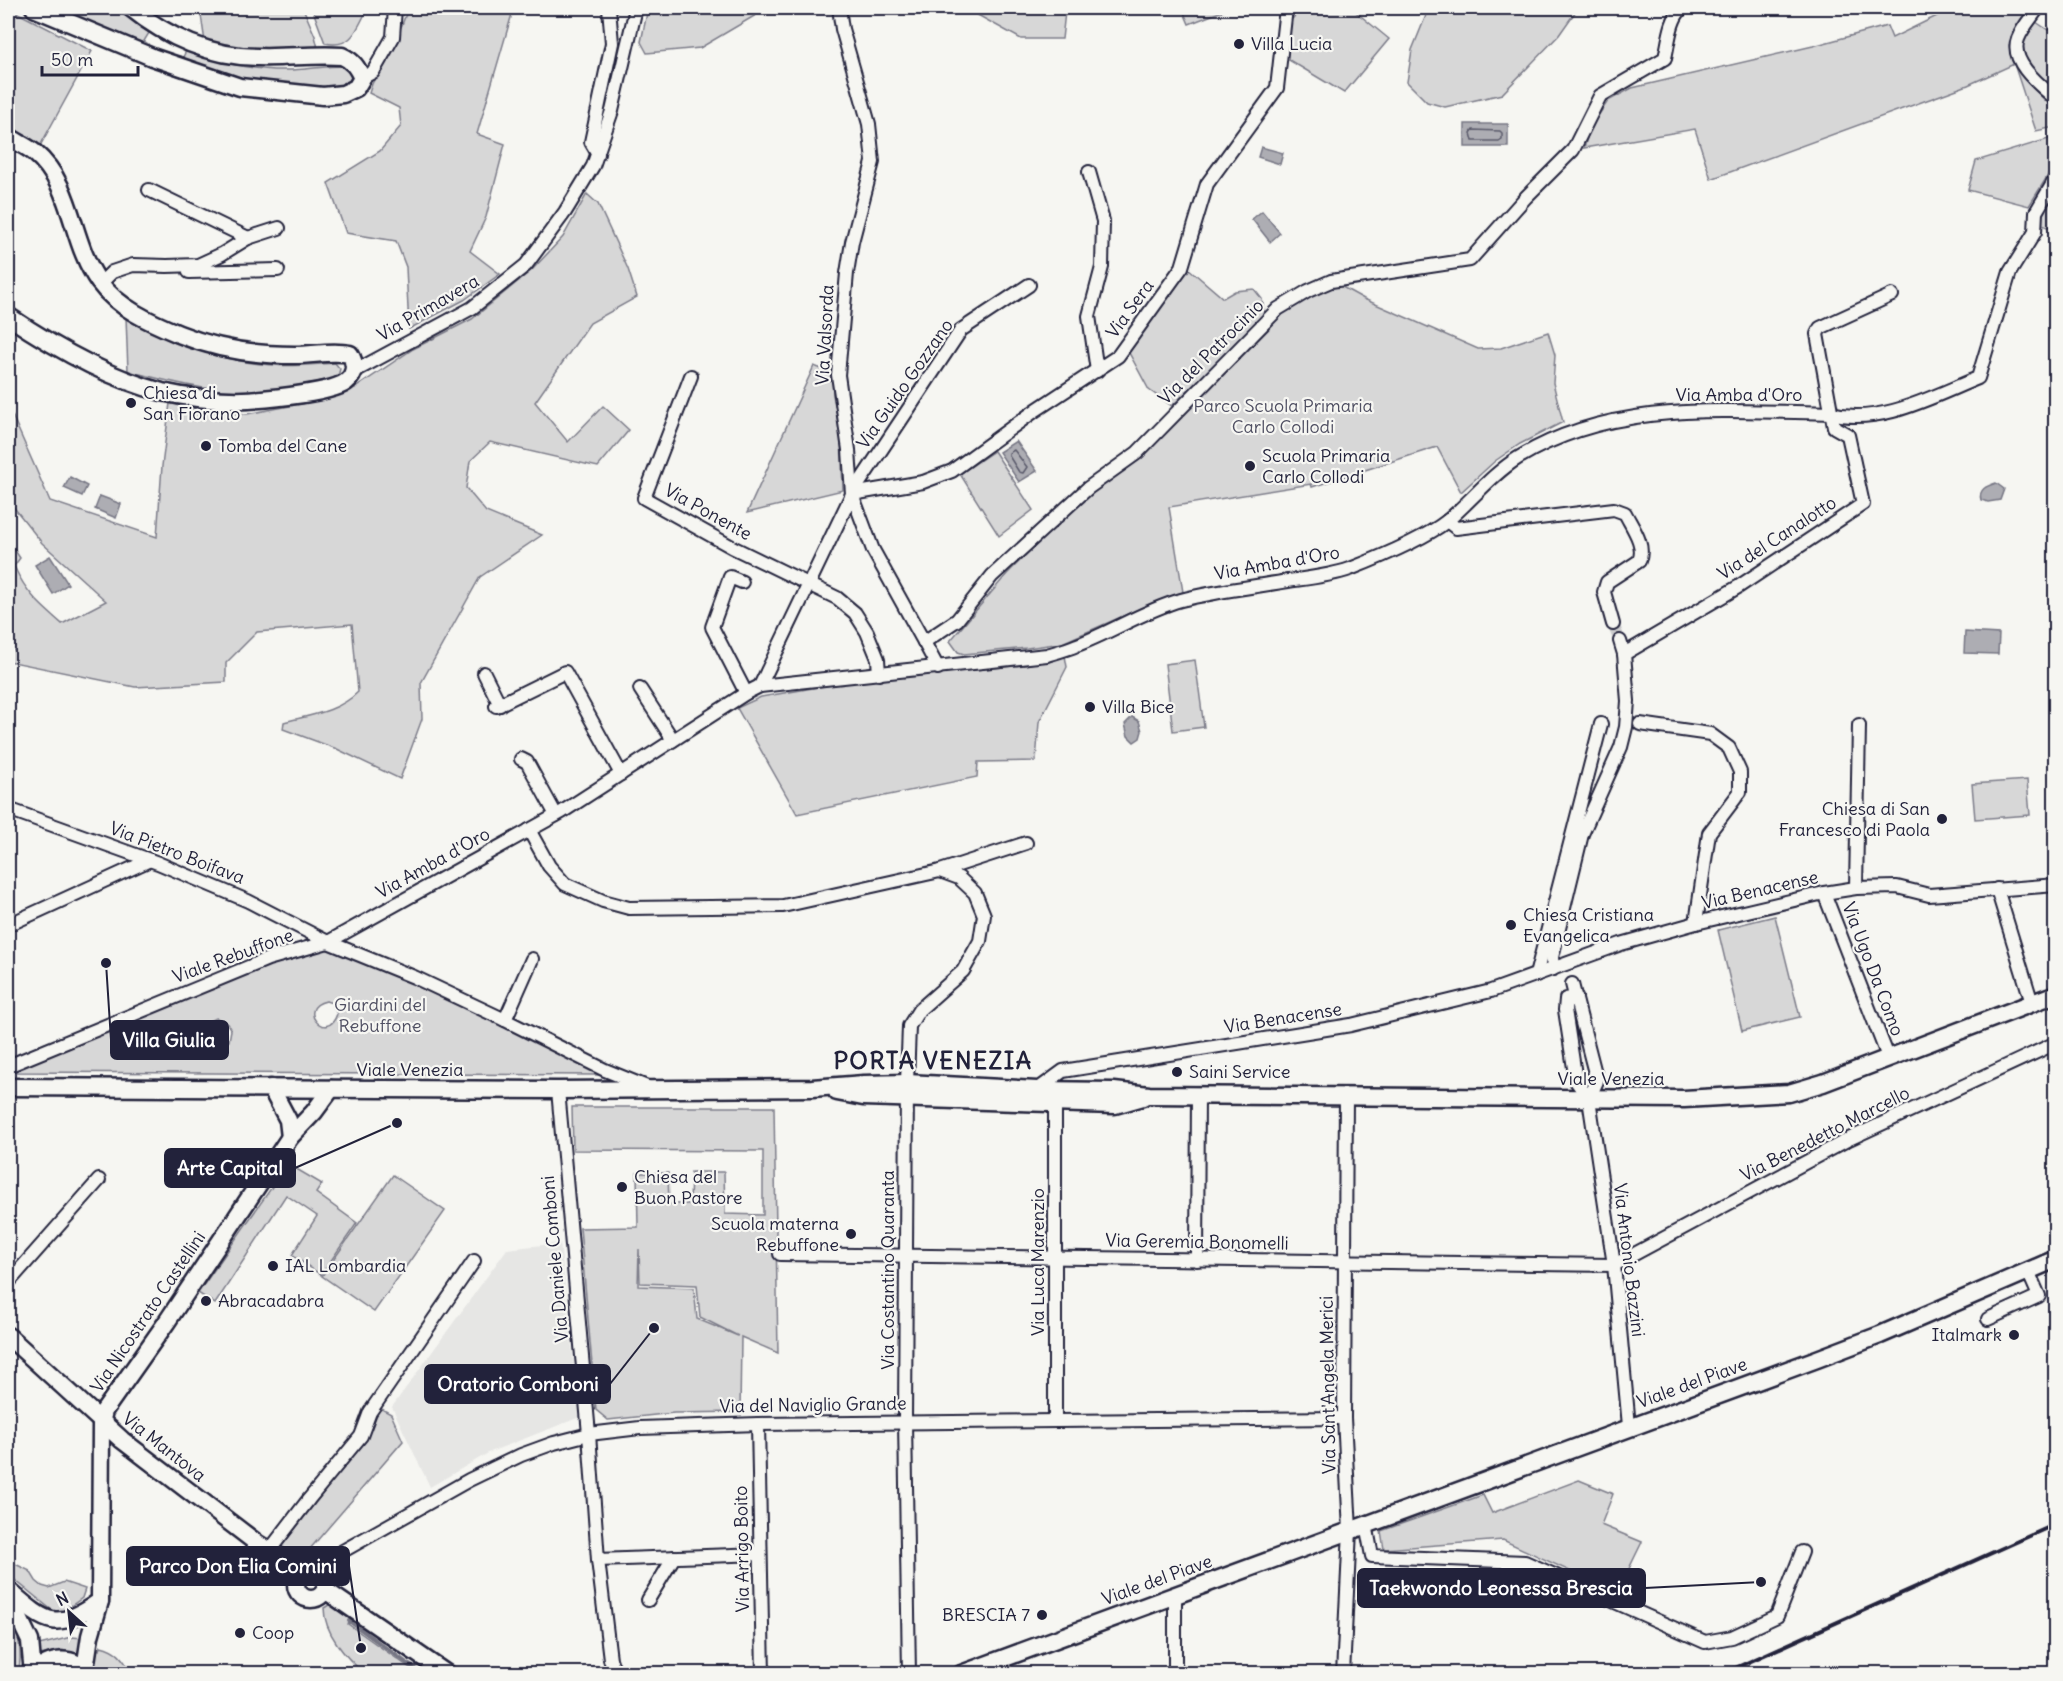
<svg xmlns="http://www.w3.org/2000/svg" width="2063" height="1681" font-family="Delius,sans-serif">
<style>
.built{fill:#e6e6e4}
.green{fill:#d7d7d7;stroke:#7c7c89;stroke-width:1.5;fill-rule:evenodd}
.water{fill:#adadb3;stroke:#757583;stroke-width:1.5}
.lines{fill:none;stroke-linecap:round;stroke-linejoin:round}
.shore{stroke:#5a5a6b;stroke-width:1.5}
.stream{stroke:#757583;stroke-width:4}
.street-tunnel{stroke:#cccccd;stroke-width:12;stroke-dasharray:12 6;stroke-linecap:butt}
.street-casing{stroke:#22223b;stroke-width:16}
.secondary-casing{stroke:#22223b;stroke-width:21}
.street{stroke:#f6f6f2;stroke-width:12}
.secondary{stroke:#f6f6f2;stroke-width:16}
.rail{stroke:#22223b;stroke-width:4}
.poi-dot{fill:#22223b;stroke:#f6f6f2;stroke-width:2}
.labels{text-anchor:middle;stroke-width:4.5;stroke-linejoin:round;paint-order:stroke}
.poi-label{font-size:18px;fill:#22223b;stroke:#f6f6f2;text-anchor:start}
.street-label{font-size:18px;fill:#22223b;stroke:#f6f6f2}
.park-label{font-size:18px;fill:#4f4f62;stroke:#f6f6f2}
.district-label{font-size:24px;font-weight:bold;letter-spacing:1.5px;fill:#22223b;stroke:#f6f6f2}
.leader{fill:none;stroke:#22223b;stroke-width:2}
.callout-dot{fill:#22223b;stroke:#f6f6f2;stroke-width:2}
.callout{fill:#22223b;stroke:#22223b;stroke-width:2}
.callout-label{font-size:20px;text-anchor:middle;font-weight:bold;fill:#fff}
</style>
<rect width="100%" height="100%" fill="#f6f6f2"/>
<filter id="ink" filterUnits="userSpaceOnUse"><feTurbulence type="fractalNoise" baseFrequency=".0167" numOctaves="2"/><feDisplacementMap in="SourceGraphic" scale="12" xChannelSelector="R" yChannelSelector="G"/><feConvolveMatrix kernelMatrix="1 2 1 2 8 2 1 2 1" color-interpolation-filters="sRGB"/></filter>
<g filter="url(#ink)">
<path class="built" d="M 560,1243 L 580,1417 L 490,1452 L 430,1487 L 392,1407 L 507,1249 Z"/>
<g class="green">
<path d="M 8,8 L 92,51 L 40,146 L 8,126 Z"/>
<path d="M 55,8 L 117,8 L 149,33 L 144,41 L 148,44 L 146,47 Z"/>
<path d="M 200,8 L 303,8 L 315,36 L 318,48 L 247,49 L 205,42 Z"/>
<path d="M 312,8 L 368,8 C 357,28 353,49 325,43 Z"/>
<path d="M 408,8 L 481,8 L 482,10 L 512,14 L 477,134 L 505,144 L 486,217 L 470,251 L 500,274 L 464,300 L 409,329 L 406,267 L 396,241 L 346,233 L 328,183 L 380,151 L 401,126 L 399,108 L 369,93 L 372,84 L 402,25 Z"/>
<path d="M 648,8 L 757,8 L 756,15 L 700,48 L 647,53 L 641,42 Z"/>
<path d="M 965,8 L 1093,8 L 1086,11 L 1065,12 L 1062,39 L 1021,39 Z"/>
<path d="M 1182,8 L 1230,8 L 1189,24 Z"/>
<path d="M 1303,8 L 1351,8 L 1389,39 L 1344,93 L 1284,57 L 1288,23 Z"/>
<path d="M 1429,8 L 1578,8 L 1559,35 L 1502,94 L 1445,107 L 1427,102 L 1407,82 L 1412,50 Z"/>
<path d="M 1950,8 L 2035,8 L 2009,45 C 2018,77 2032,87 2055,110 L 2055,127 L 2036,131 L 2014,64 L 1968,85 L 1711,179 L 1695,129 L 1584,148 L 1590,128 L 1608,101 L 1632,88 L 1813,46 L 1887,26 L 1892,38 L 1945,12 Z"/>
<path d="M 2036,22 L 2048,30 L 2055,22 L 2055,91 C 2044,81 2015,60 2022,42 C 2024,35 2032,28 2036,22 Z"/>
<path d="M 186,51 C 218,62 252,71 287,70 C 307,70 327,65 348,66 L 353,71 L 352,79 L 345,86 L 329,87 L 290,85 L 227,77 L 177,60 L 179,56 L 183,57 Z"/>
<path d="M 2055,137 L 2055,164 L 2029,206 L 1968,190 L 1976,161 Z"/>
<path d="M 2055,190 L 2055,226 L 2047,227 L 2041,224 L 2041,216 Z"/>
<path d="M 587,194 L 598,204 L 628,269 L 637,297 L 590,323 L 535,402 L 568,442 L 603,406 L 629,430 L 598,467 L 490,442 L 470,461 L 466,488 L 486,512 L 542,535 L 480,577 L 421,683 L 422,719 L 400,779 L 337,749 L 283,729 L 284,722 C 311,715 338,712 358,692 L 352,624 L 257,632 L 226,663 L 226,682 L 135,687 L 8,661 L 8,653 L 13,650 L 8,639 L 8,540 L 20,558 L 14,566 C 26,593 40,605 62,624 L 106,601 L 42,543 L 8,500 L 8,399 L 12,415 L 50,501 L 157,537 L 162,466 L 170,403 L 200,410 L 247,414 L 322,400 L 355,388 L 413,349 L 472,319 L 532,270 L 563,237 Z"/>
<path d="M 1188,268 L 1223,298 L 1235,291 L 1254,289 L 1262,299 L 1265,314 L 1172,406 L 1149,390 L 1127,349 Z"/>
<path d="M 1335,283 L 1364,299 L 1478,349 L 1501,348 L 1548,332 L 1555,355 L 1553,383 L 1563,422 L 1520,444 L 1495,461 L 1461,492 L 1437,447 L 1312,487 L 1311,484 L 1169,507 L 1183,592 L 1155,602 L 1062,643 L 1027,648 L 964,654 L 958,652 L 950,641 L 1007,574 L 1086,494 L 1288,308 Z"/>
<path d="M 126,317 C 170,344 222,362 274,365 C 294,367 315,364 335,363 L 340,369 L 338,376 L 333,379 C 301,385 269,392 237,391 C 203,391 160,379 128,371 Z"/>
<path d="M 814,366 L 832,373 L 833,395 L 841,437 L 843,490 L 747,513 Z"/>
<path d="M 994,451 L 1033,510 L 999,536 L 960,474 Z"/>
<path d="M 1065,656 L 1067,667 L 1039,722 L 1036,761 L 978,762 L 977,777 L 797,814 L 737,708 L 761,697 L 853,681 L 1025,665 Z"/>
<path d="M 1195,660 L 1204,727 L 1173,731 L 1165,664 Z"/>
<path d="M 2027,780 L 2030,815 L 1975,819 L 1972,784 Z"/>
<path d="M 1775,916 L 1800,1017 L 1742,1031 L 1718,930 Z"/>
<path d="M 328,949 L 392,973 L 602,1072 L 601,1075 L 8,1072 L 8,1069 L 289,956 ZM 326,1001 L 332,1003 L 337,1014 C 327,1044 295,1008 326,1001 ZM 217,1018 L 226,1022 L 231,1030 L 229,1041 L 219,1047 L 208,1045 L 202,1035 C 202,1026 207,1020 217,1018 Z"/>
<path d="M 572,1107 L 774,1107 L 778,1353 L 741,1337 L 740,1412 L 674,1413 L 608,1420 L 596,1410 L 580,1228 L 638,1227 L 637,1173 L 668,1173 L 669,1204 L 690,1204 L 691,1172 L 724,1172 L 725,1214 L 763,1215 L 763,1151 L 573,1150 ZM 639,1249 L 640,1283 L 697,1285 L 700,1317 L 738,1336 L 697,1319 L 694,1288 L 638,1286 Z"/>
<path d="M 288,1164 L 322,1184 L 316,1193 L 357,1223 L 321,1275 L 292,1255 L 317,1216 L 286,1195 L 215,1304 L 198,1293 Z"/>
<path d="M 393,1175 L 445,1211 L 374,1312 L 322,1276 Z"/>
<path d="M 378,1407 L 391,1414 L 403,1441 L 309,1550 L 315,1556 L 308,1561 L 281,1547 L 365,1439 Z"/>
<path d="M 1579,1480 L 1613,1494 L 1601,1525 L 1642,1542 L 1619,1589 L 1589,1580 L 1503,1540 L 1384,1549 L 1381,1531 L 1483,1495 L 1492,1513 Z"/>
<path d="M 13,1563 L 30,1571 L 36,1581 L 42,1586 L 49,1588 L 64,1582 L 85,1589 L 82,1598 L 58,1615 L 10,1576 Z"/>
<path d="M 334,1602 L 353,1616 L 348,1624 L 417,1673 L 364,1673 C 346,1658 324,1633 324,1608 Z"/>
<path d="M 8,1615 C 19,1633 23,1653 18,1673 L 8,1673 Z"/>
<path d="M 71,1637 L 83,1638 L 77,1654 L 62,1650 L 40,1655 L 39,1645 Z"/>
<path d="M 101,1646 C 118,1650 123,1659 132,1673 L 99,1673 L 94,1664 L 92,1648 L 100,1650 Z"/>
</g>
<g class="water">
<rect x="1465" y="124" width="43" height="23"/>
<path d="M 1261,147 L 1283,153 L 1280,164 L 1258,157 Z"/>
<path d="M 1262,211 L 1280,233 L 1270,242 L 1252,219 Z"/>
<path d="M 1016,441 L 1037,471 L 1019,482 L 999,452 Z"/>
<path d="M 70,477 L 87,486 L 82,496 L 64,488 Z"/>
<path d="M 1996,483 L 2004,489 L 2000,500 L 1988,502 L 1981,500 C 1978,489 1987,486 1996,483 Z"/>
<path d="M 100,496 L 121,504 L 116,518 L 95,509 Z"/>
<path d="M 50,556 L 68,584 L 53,594 L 35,565 Z"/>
<path d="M 1965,632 L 1999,634 L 1998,654 L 1964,653 Z"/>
<path d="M 1132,717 L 1139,721 L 1142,731 L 1140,738 L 1134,742 L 1128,736 L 1125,724 Z"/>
</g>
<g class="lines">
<g class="shore">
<path d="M 1473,130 L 1500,131 L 1502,133 L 1502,139 L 1499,141 L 1473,141 L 1471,133 Z"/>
<path d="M 1014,450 L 1027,467 L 1023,473 L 1019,472 L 1009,456 L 1009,453 Z"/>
</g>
<path class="stream" d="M 349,1621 L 422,1674"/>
<path class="street-tunnel" d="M 1613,624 L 1620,641"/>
<defs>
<g id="street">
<path d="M 839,8 L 842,29 L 869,124 L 873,162 L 852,242 L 847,273 L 838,375 L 849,450 L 852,494 L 873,550 L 924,642"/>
<path d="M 2038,8 C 2032,17 2022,28 2018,39 C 2009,62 2041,86 2056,99"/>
<path d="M 362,78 L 373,72 L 393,37 L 395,8"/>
<path d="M 598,154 L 591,142 L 612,43 L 609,8"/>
<path d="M 1089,172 L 1103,221 L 1102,267 L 1089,316 L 1097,371"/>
<path d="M 149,190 L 248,238"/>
<path d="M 189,272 L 278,270"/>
<path d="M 100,284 L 112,272 L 133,265 L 167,266 L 198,265 L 222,254 L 248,238 L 279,228"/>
<path d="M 355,371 L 472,308 L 526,265 L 565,212 L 593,166 L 612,111 L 636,8"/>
<path d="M 691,376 L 644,498 L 732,547 L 837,598 L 855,613 L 867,632 L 878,659 L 879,674"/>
<path d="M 852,494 L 923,482 L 952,471 L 1036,410 L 1118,356 L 1182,267 L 1207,184 L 1277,88 L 1286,8"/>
<path d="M 1447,521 L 1456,528 L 1614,509 L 1625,513 C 1632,527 1646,545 1639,561 L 1607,582 L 1604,592 L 1613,624"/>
<path d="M 742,582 L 730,577 L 712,627 L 746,693"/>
<path d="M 1624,654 L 1738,587 L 1863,504 L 1848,435 L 1834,427 L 1817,334 L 1820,328 L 1892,295"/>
<path d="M 938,668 L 924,642 L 957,620 L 992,576 L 1088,488 L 1137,453 L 1278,309 L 1308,291 L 1331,281 L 1470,260 L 1526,197 L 1573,150 L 1600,96 L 1665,58 C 1669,41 1670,20 1682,8"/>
<path d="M 484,673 L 500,705"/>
<path d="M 760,686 L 852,494 L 961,330 L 1029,285"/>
<path d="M 640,689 L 673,740"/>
<path d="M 496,706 L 565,672 L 621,774"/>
<path d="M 1640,724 L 1710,734 L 1729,748 L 1740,772 L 1740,792 L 1709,833 L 1696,923"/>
<path d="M 521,759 L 527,762 L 556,815"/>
<path d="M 8,809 L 158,863 L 248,901 L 328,942 L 562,812 L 746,693 L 760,686 L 1047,655 C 1057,652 1068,649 1077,645 C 1112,632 1145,610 1181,600 C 1216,591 1252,587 1288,581 C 1309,578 1330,576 1350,569 C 1378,558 1424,539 1447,521 C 1471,501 1491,475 1518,458 C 1612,400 1725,411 1831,413 C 1880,426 1933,396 1978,378 L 2010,272 L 2035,232 L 2036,212 L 2056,178"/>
<path d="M 529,830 L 549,866 L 565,884 L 603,901 L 629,908 L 783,906 L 940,871 L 1026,843"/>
<path d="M 1856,888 L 1859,725"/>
<path d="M 1997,889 L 2032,1003"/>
<path d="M 1824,893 L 1888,1057"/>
<path d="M 8,925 L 150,860"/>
<path d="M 1553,969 L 1552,957 L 1582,834 L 1621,747 L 1626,727 L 1628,701 L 1624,654 L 1620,641"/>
<path d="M 1536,975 L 1601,724"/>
<path d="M 1572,984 L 1597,1081 L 1589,1099 L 1576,1081 L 1565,1010 L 1566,999 L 1576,997"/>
<path d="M 505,1020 L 532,959"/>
<path d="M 8,1066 L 268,959 L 328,942 L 414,977 L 505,1020 L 605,1070 L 647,1087"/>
<path d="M 558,1090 L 589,1434 L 598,1560 L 610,1659 L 615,1674"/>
<path d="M 1037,1090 L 1063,1071 L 1351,1025 L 1491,991 L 1621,944 L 1696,923 L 1824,893 L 1856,888 L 1897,887 L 1929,895 L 2056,885"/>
<path d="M 1589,1099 L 1614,1265 L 1629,1426"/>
<path d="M 780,1254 L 1614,1265 L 1849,1139 L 2056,1043"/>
<path d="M 1197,1260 L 1198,1095"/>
<path d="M 8,1283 L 99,1180"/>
<path d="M 1988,1319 L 2039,1296 L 2028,1271"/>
<path d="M 1055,1420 L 1055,1104"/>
<path d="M 758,1424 L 763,1674"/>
<path d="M 1366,1524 L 1372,1556 L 1525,1562 L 1705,1642 L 1732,1637 L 1777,1616 L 1802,1552"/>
<path d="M 269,1551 L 309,1499 L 361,1436 L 370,1412 L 474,1261"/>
<path d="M 598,1560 L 760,1554"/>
<path d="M 320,1572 L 334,1556 L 469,1480 L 521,1455 L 554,1443 L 589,1434 L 640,1428 L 758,1424 L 1344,1418"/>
<path d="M 1175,1594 L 1175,1674"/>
<path d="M 648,1600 L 674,1557"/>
<path d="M 909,1674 L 905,1421 L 907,1083 L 909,1026 L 919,1010 L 963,971 L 980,941 L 984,915 L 975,893 L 959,878 L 940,871"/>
<path d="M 1343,1674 L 1350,1530 L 1344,1418 L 1346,1096"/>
</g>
<g id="secondary">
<path d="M 34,8 L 152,57 L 240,87 L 323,96 L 343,94 L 356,88 L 362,78 C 357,67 353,61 342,56 C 314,54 286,58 258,57 C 211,57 167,37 131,8"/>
<path d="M 8,136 C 16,142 27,146 35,153 C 74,186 70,242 99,282 C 118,308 150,322 179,334 C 216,349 256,355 295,355 C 315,355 331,350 350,354 C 356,364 356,374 346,382 C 330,394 252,401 230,400 C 208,400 184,397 162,392 C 107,378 54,347 8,316"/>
<path d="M 8,1087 L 558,1090 L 812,1088 L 864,1084 L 907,1083 L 1037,1090 L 1114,1091 L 1149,1095 L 1684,1099 L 1789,1093 L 1823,1083 L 2056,994"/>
<path d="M 271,1088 L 288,1120 L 290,1137"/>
<path d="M 837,1092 L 863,1097 L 1115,1105 L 1143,1097"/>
<path d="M 8,1336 L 122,1440 L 258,1544 L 303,1571"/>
<circle cx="311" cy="1584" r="15"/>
<path d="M 8,1590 C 46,1623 55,1633 100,1601"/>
<path d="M 325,1590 L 447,1674"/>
<path d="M 8,1595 L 30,1641 L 33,1674"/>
<path d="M 85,1669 L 90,1636 L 100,1601 L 101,1423 L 104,1411 L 166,1323 L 290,1137 L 314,1112 L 331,1089"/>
<path d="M 34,1674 C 49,1657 74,1655 88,1674"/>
<path d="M 961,1674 L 1817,1359 L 1880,1335 L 2056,1259"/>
</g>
</defs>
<use href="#street" class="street-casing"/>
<use href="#secondary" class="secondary-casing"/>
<use href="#street" class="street"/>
<use href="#secondary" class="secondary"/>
<path class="rail" d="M 1722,1674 L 2056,1524"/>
</g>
</g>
<g class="poi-dot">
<circle cx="1239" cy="44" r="6"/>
<circle cx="131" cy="403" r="6"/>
<circle cx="206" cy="446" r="6"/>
<circle cx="1250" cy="466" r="6"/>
<circle cx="1090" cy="707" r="6"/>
<circle cx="1942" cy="819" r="6"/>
<circle cx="1511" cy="925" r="6"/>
<circle cx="1177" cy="1072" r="6"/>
<circle cx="622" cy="1187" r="6"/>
<circle cx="851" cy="1234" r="6"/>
<circle cx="273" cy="1266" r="6"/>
<circle cx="206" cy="1301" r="6"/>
<circle cx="2014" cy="1335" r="6"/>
<circle cx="1042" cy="1615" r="6"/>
<circle cx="240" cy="1633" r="6"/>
</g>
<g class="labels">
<g class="poi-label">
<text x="1251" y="50">Villa Lucia</text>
<text x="143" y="399">Chiesa di<tspan x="143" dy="21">San Fiorano</tspan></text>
<text x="218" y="452">Tomba del Cane</text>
<text x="1262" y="462">Scuola Primaria<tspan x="1262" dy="21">Carlo Collodi</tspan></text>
<text x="1102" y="713">Villa Bice</text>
<text x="1930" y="815" text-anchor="end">Chiesa di San<tspan x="1930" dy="21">Francesco di Paola</tspan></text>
<text x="1523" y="921">Chiesa Cristiana<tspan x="1523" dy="21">Evangelica</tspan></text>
<text x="1189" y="1078">Saini Service</text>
<text x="634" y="1183">Chiesa del<tspan x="634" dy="21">Buon Pastore</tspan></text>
<text x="839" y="1230" text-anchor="end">Scuola materna<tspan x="839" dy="21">Rebuffone</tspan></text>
<text x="285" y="1272">IAL Lombardia</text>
<text x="218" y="1307">Abracadabra</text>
<text x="2002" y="1341" text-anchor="end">Italmark</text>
<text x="1030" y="1621" text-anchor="end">BRESCIA 7</text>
<text x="252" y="1639">Coop</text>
</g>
<g class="street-label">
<text transform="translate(428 308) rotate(-30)" y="6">Via Primavera</text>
<text transform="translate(1130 309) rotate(-54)" y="6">Via Sera</text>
<text transform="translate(825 335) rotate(-87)" y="6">Via Valsorda</text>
<text transform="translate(1211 352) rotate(-45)" y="6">Via del Patrocinio</text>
<text transform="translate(905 384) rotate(-55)" y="6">Via Guido Gozzano</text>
<text x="1739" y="401">Via Amba d'Oro</text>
<text transform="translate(708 512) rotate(29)" y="6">Via Ponente</text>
<text transform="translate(1777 538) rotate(-33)" y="6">Via del Canalotto</text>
<text transform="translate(1277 563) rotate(-10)" y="6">Via Amba d'Oro</text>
<text transform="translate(177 853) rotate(21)" y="6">Via Pietro Boifava</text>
<text transform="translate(433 863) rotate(-29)" y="6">Via Amba d'Oro</text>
<text transform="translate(1760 890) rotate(-13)" y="6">Via Benacense</text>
<text transform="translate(233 956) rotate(-20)" y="6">Viale Rebuffone</text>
<text transform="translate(1873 969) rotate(69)" y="6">Via Ugo Da Como</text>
<text transform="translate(1283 1018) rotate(-9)" y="6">Via Benacense</text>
<text x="410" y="1076">Viale Venezia</text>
<text x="1611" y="1085">Viale Venezia</text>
<text transform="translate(1825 1134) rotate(-27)" y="6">Via Benedetto Marcello</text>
<text transform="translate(1197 1242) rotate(1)" y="6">Via Geremia Bonomelli</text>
<text transform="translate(555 1259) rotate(-95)" y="6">Via Daniele Comboni</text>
<text transform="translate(1629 1260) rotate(83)" y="6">Via Antonio Bazzini</text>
<text transform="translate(1038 1262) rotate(-90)" y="6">Via Luca Marenzio</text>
<text transform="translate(888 1270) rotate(-90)" y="6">Via Costantino Quaranta</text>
<text transform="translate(148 1312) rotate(-56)" y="6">Via Nicostrato Castellini</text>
<text transform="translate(1692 1383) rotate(-20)" y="6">Viale del Piave</text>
<text transform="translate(1328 1385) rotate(-91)" y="6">Via Sant'Angela Merici</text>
<text transform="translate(813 1405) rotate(-1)" y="6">Via del Naviglio Grande</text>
<text transform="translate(164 1447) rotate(38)" y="6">Via Mantova</text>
<text transform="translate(742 1549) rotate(-91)" y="6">Via Arrigo Boito</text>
<text transform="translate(1157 1580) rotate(-20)" y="6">Viale del Piave</text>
</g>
<g class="park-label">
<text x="1283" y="412">Parco Scuola Primaria<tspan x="1283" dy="21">Carlo Collodi</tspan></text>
<text x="380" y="1011">Giardini del<tspan x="380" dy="21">Rebuffone</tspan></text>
</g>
<g class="district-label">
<text x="933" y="1069">PORTA VENEZIA</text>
</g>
</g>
<path class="leader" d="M106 963L111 1040M397 1123L295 1168M654 1328L610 1384M361 1648L349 1566M1761 1582L1645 1588"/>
<g class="callout-dot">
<circle cx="106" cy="963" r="6"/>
<circle cx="397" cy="1123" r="6"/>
<circle cx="654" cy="1328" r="6"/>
<circle cx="361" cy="1648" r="6"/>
<circle cx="1761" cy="1582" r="6"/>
</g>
<g class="callout">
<rect x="111" y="1021" width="117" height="38" rx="6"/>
<rect x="165" y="1149" width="130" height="38" rx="6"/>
<rect x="425" y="1365" width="185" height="38" rx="6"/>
<rect x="127" y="1547" width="222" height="38" rx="6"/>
<rect x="1358" y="1569" width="287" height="38" rx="6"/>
</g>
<g class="callout-label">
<text x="169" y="1047">Villa Giulia</text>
<text x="230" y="1175">Arte Capital</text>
<text x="518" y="1391">Oratorio Comboni</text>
<text x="238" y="1573">Parco Don Elia Comini</text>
<text x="1501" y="1595">Taekwondo Leonessa Brescia</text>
</g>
<rect width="2063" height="1681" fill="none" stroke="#f6f6f2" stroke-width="30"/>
<rect x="15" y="15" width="2033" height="1651" fill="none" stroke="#22223b" stroke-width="2" filter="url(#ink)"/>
<g transform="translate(69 1612) rotate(333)" stroke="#f6f6f2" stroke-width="4.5" paint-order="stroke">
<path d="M0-4.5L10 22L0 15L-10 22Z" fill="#22223b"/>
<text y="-9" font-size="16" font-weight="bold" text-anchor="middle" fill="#22223b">N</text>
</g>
<path d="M42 66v9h96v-9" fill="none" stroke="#22223b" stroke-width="3"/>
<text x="51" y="66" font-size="18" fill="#22223b" stroke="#f6f6f2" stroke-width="4.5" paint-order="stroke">50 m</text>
</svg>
